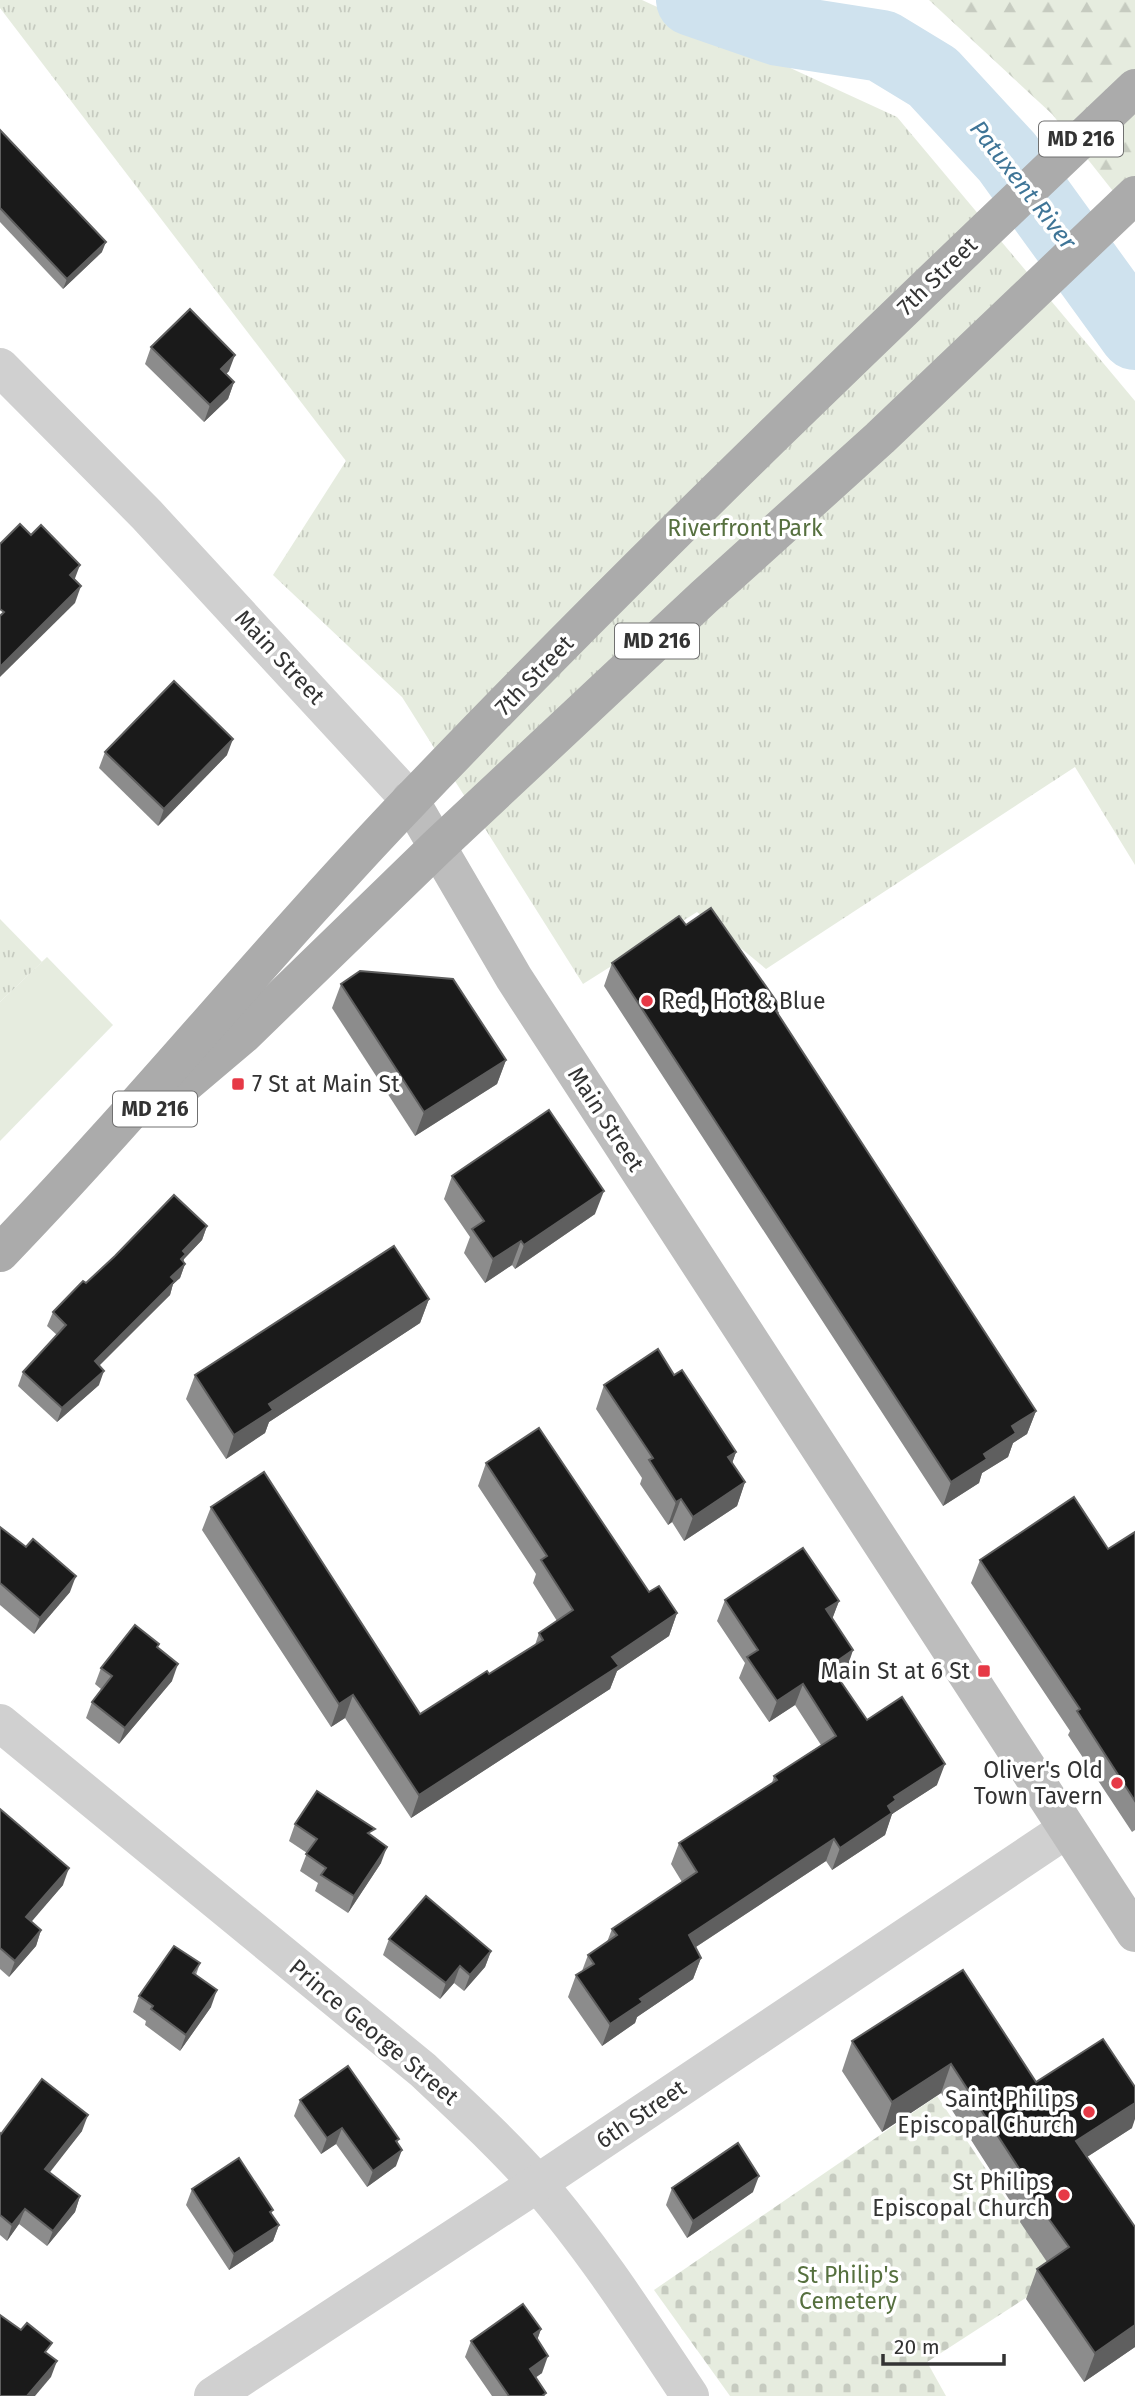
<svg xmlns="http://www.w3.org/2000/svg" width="1135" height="2396" font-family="'Fira Sans',sans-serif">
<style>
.green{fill:#e6ecdf}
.forest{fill:url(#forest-firs)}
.cemetery{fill:url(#cemetery-stones)}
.park{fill:url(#park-tufts)}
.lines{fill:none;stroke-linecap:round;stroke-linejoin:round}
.river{stroke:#cfe2ee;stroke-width:72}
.street{stroke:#d0d0d0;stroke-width:38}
.secondary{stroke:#bdbdbd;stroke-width:38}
.primary{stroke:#ababab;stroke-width:38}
.wall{fill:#8c8c8c}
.shaded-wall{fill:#5f5f5f}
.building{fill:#1a1a1a;stroke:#5f5f5f;stroke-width:2}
.poi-dot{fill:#e63946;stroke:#fff;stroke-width:2.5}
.labels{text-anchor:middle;stroke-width:7;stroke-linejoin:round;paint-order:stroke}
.shield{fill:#fff;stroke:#707070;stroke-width:2}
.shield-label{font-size:21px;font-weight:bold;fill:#333}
.street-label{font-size:23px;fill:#333;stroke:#fff}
.park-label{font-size:23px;fill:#56703f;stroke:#fff}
.poi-label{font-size:23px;fill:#333;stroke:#fff;text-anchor:end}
.water-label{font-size:24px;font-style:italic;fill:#3f7597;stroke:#fff}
</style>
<defs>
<pattern id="forest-firs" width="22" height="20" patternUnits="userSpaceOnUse" patternTransform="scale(1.75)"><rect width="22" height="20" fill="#e6ecdf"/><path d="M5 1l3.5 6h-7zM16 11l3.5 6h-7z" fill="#c6cbc0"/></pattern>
<pattern id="cemetery-stones" width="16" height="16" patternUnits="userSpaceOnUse" patternTransform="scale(1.75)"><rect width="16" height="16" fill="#e6ecdf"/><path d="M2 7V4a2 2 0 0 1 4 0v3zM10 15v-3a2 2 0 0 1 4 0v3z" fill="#c6cbc0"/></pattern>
<pattern id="park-tufts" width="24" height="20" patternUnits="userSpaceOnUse" patternTransform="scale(1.75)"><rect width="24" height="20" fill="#e6ecdf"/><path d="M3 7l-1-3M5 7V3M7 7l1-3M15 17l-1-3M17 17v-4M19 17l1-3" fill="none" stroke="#c6cbc0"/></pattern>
</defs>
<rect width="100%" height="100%" fill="#fff"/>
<path class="green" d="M 47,957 L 113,1025 L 0,1141 L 0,1002 Z"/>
<path class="forest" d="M 929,0 L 1135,0 L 1135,219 L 1052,114 Z"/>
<path class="cemetery" d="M 937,2096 L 1058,2277 L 927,2362 L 946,2396 L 730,2396 L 654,2290 Z"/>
<g class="park">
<path d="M 0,0 L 642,0 L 897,117 L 1135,401 L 1135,865 L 1075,767 L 766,969 L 697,912 L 583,984 L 402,697 L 273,575 L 346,461 L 0,8 Z"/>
<path d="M 0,919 L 42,962 L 0,1002 Z"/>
</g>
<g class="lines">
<path class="river" d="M 692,0 L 779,30 L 882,46 L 933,77 L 1007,157 L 1135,334"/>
<g class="street">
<path d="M 0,367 L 147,515 L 410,800"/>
<path d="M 0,1723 L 423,2070 C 462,2107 502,2143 537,2183 C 594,2249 642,2324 690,2396"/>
<path d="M 213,2396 L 538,2183 L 1067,1829"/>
</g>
<path class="secondary" d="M 410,800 L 514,978 L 1135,1933"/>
<g class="primary">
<path d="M 165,1101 L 243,1035 L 437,847 L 704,597 L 880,438 L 1135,195"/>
<path d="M 0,1253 C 142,1106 271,946 412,799 C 646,554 890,321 1135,88"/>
</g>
</g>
<g class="wall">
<path d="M 0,130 L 102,252 L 63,289 L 0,222 Z"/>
<path d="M 151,347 L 229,371 L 226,374 L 234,382 L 228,399 L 204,422 L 145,364 Z"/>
<path d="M 105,752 L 227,755 L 158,826 L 99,768 Z"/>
<path d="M 686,925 L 781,1008 L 778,1015 L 1036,1411 L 1027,1434 L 1013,1443 L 1008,1457 L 982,1473 L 979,1483 L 943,1506 L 604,986 L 612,963 Z"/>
<path d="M 341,984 L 506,1060 L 497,1084 L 415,1136 L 332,1008 Z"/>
<path d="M 452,1176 L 595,1214 L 515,1269 L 512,1265 L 485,1283 L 464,1253 L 470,1237 L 444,1199 Z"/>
<path d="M 207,1226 L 202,1240 L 184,1259 L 183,1262 L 185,1264 L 180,1278 L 173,1284 L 170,1295 L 99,1365 L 99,1385 L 57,1422 L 18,1386 L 23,1372 L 57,1335 L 47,1326 L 53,1312 L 86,1283 Z"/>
<path d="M 429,1299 L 420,1323 L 269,1422 L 265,1433 L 226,1459 L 186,1399 L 195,1375 Z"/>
<path d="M 674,1375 L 736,1452 L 732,1463 L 745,1482 L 737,1506 L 684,1541 L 672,1522 L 668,1525 L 640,1484 L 642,1478 L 596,1409 L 604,1385 Z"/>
<path d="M 486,1463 L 677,1613 L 669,1636 L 617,1671 L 610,1689 L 411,1818 L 345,1718 L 331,1727 L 202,1530 L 211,1507 L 420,1714 L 489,1674 L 535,1645 L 539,1633 L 557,1621 L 533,1583 L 536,1574 L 478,1486 Z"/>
<path d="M 0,1527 L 70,1592 L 34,1634 L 0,1605 Z"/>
<path d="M 1135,1532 L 1135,1830 L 1132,1832 L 1068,1735 L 1070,1731 L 971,1583 L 980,1560 L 1108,1549 Z"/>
<path d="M 725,1600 L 839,1601 L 832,1619 L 846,1672 L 838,1677 L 867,1720 L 937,1785 L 892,1814 L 885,1835 L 832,1870 L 826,1861 L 696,1947 L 701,1958 L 693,1979 L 637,2017 L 635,2023 L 602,2046 L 568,1997 L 576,1975 L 582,1971 L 588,1955 L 607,1942 L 612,1929 L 682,1882 L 671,1864 L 679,1843 L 772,1783 L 774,1776 L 821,1745 L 795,1705 L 769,1722 L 739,1678 L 745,1663 L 717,1621 Z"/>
<path d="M 157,1647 L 172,1681 L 119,1744 L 86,1718 L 92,1702 L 101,1689 L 95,1684 L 101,1668 Z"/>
<path d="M 0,1809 L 63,1885 L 31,1921 L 41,1930 L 36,1946 L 9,1977 L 0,1969 Z"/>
<path d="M 295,1824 L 372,1836 L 381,1863 L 348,1913 L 315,1891 L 318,1883 L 300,1871 L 307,1853 L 289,1841 Z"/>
<path d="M 389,1939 L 491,1951 L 485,1967 L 464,1991 L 454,1983 L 440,1999 L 383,1955 Z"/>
<path d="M 200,1963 L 196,1975 L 211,2007 L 180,2051 L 145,2025 L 146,2021 L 133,2012 L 139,1996 Z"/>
<path d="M 852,2041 L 1036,2082 L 1132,2128 L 1087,2157 L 1135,2227 L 1135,2347 L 1084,2382 L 1026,2299 L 1037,2269 L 1047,2262 L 1020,2222 L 1021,2218 L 941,2093 L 882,2132 L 842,2071 Z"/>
<path d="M 300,2100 L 399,2139 L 397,2143 L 396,2166 L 367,2187 L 336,2144 L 321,2154 L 294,2116 Z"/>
<path d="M 82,2131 L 49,2172 L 80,2196 L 75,2212 L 47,2246 L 19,2224 L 7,2241 L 0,2235 L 0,2133 L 1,2134 Z"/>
<path d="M 672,2188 L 753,2192 L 687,2238 L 666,2205 Z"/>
<path d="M 192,2189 L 273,2210 L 271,2214 L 279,2225 L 273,2241 L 229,2270 L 186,2205 Z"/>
<path d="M 541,2329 L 537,2340 L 542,2373 L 535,2377 L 545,2396 L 492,2396 L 465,2357 L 471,2341 Z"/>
</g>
<g class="shaded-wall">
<path d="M 106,242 L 102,252 L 63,289 L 67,279 Z"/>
<path d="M 235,355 L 229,371 L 215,385 L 221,369 Z"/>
<path d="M 234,382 L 228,399 L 204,422 L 210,405 Z"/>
<path d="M 80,565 L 74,581 L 70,575 Z"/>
<path d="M 81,586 L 75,603 L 0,677 L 0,667 Z"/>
<path d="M 233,739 L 227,755 L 158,826 L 164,809 Z"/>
<path d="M 506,1060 L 497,1084 L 415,1136 L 424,1112 Z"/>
<path d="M 604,1191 L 595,1214 L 515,1269 L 524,1245 Z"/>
<path d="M 207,1226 L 202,1240 L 184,1259 L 181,1268 L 185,1264 L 180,1278 L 173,1284 L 170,1295 L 90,1375 L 95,1361 L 171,1277 L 183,1251 Z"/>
<path d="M 521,1241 L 512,1265 L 485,1283 L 493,1259 Z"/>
<path d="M 429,1299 L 420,1323 L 269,1422 L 265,1433 L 226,1459 L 234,1435 L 269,1404 Z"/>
<path d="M 104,1371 L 99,1385 L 57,1422 L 62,1408 Z"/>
<path d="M 1036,1411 L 1027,1434 L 1013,1443 L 1008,1457 L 982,1473 L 979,1483 L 943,1506 L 951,1482 L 1012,1426 Z"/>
<path d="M 736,1452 L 728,1475 L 728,1457 Z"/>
<path d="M 745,1482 L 737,1506 L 684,1541 L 693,1517 Z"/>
<path d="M 681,1499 L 672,1522 L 668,1525 L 676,1502 Z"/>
<path d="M 76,1576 L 70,1592 L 34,1634 L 40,1618 Z"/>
<path d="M 839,1601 L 831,1622 L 826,1609 Z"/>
<path d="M 677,1613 L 669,1636 L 617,1671 L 610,1689 L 411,1818 L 419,1795 L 612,1657 Z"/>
<path d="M 853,1650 L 846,1672 L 822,1687 L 830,1666 Z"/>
<path d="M 178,1664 L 172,1681 L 119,1744 L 125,1728 Z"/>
<path d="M 803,1684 L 795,1705 L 769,1722 L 777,1701 Z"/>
<path d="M 353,1695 L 345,1718 L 331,1727 L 339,1704 Z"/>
<path d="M 945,1764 L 937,1785 L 892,1814 L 885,1835 L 832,1870 L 840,1848 L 894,1797 Z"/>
<path d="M 834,1839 L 826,1861 L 682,1956 L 689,1935 Z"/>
<path d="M 387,1847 L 381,1863 L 348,1913 L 354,1896 Z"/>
<path d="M 69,1868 L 63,1885 L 21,1934 L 26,1917 Z"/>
<path d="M 41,1930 L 36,1946 L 9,1977 L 15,1961 Z"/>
<path d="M 491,1951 L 485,1967 L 464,1991 L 470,1975 Z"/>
<path d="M 701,1958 L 693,1979 L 637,2017 L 635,2023 L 602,2046 L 610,2024 L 640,1999 Z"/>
<path d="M 460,1966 L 454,1983 L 440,1999 L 446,1983 Z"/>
<path d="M 217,1990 L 211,2007 L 180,2051 L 186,2035 Z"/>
<path d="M 951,2064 L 941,2093 L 882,2132 L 892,2102 Z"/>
<path d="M 1135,2103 L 1135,2119 L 1132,2128 L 1065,2171 L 1076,2141 Z"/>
<path d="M 88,2115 L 82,2131 L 40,2185 L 45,2169 Z"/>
<path d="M 342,2128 L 336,2144 L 321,2154 L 327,2138 Z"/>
<path d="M 402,2150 L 396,2166 L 367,2187 L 373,2171 Z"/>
<path d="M 759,2176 L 753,2192 L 687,2238 L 693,2221 Z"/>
<path d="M 80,2196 L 75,2212 L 47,2246 L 53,2231 Z"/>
<path d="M 25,2209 L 19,2224 L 7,2241 L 12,2225 Z"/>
<path d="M 279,2225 L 273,2241 L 229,2270 L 234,2254 Z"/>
<path d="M 1135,2325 L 1135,2347 L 1084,2382 L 1095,2353 Z"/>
<path d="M 541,2329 L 535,2346 L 534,2334 Z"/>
<path d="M 548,2356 L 542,2373 L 524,2386 L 530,2369 Z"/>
<path d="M 57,2361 L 51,2377 L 35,2396 L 27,2396 Z"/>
</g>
<g class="building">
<path d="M 0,130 L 106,242 L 67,279 L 0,208 Z"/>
<path d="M 190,309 L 235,355 L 221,369 L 234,382 L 210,405 L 151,347 Z"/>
<path d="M 20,524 L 31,535 L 41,525 L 80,565 L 70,575 L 81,586 L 0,667 L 0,616 L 4,612 L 0,609 L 0,544 Z"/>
<path d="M 174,681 L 233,739 L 164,809 L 105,752 Z"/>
<path d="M 711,908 L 781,1008 L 776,1011 L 1036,1411 L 1012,1426 L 1016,1433 L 984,1454 L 987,1459 L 951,1482 L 612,963 L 679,916 L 686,925 Z"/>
<path d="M 360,971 L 453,979 L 506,1060 L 424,1112 L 341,984 Z"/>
<path d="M 549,1110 L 604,1191 L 524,1245 L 521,1241 L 493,1259 L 472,1229 L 484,1221 L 452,1176 Z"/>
<path d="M 174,1195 L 207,1226 L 183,1251 L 186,1254 L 181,1259 L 185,1264 L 171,1277 L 175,1281 L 95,1361 L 104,1371 L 62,1408 L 23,1372 L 66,1325 L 53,1312 L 83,1281 L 86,1283 L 115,1256 Z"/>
<path d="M 394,1246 L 429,1299 L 269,1404 L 273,1410 L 234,1435 L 195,1375 Z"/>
<path d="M 658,1349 L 674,1375 L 682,1370 L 736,1452 L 728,1457 L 745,1482 L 693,1517 L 681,1499 L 676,1502 L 649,1460 L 653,1458 L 604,1385 Z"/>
<path d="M 539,1428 L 649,1592 L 659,1586 L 677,1613 L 612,1657 L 619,1666 L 419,1795 L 353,1695 L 339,1704 L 211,1507 L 264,1472 L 420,1714 L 487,1671 L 489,1674 L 543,1640 L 539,1633 L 573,1610 L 541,1560 L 547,1556 L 486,1463 Z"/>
<path d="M 1074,1497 L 1108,1549 L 1135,1532 L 1135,1801 L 1077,1711 L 1080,1709 L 980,1560 Z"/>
<path d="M 0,1527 L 26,1547 L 33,1539 L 76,1576 L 40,1618 L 0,1583 Z"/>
<path d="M 803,1548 L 839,1601 L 826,1609 L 853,1650 L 830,1666 L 867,1720 L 902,1697 L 945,1764 L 894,1797 L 896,1800 L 888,1806 L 892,1813 L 840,1848 L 834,1839 L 689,1935 L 701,1958 L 640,1999 L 643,2002 L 610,2024 L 576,1975 L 594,1964 L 588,1955 L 617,1935 L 612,1929 L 697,1872 L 679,1843 L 777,1780 L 774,1776 L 836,1736 L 803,1684 L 777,1701 L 747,1657 L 758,1650 L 725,1600 Z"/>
<path d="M 135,1625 L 159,1644 L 157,1647 L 178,1664 L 125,1728 L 92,1702 L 112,1676 L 101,1668 Z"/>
<path d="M 317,1791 L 375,1829 L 368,1833 L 387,1847 L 354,1896 L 321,1875 L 326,1868 L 306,1854 L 317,1839 L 295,1824 Z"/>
<path d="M 0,1809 L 69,1868 L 26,1917 L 41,1930 L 15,1961 L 0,1948 Z"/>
<path d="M 426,1896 L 491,1951 L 470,1975 L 460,1966 L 446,1983 L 389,1939 Z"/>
<path d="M 174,1946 L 200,1963 L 193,1973 L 217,1990 L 186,2035 L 151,2009 L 153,2006 L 139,1996 Z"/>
<path d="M 963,1970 L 1036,2082 L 1103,2039 L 1135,2087 L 1135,2103 L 1076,2141 L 1135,2227 L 1135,2325 L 1095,2353 L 1037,2269 L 1069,2247 L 1030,2193 L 1033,2190 L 951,2064 L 892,2102 L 852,2041 Z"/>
<path d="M 348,2066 L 399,2139 L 396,2141 L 402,2150 L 373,2171 L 342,2128 L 327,2138 L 300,2100 Z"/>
<path d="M 42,2079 L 88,2115 L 45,2169 L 80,2196 L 53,2231 L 25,2209 L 12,2225 L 0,2215 L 0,2133 L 1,2134 Z"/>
<path d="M 738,2143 L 759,2176 L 693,2221 L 672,2188 Z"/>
<path d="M 239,2158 L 273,2210 L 270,2212 L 279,2225 L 234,2254 L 192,2189 Z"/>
<path d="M 523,2304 L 541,2329 L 534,2334 L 548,2356 L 530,2369 L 546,2393 L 542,2396 L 509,2396 L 471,2341 Z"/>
<path d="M 0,2315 L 21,2330 L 27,2323 L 52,2343 L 45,2352 L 57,2361 L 27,2396 L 0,2396 Z"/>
</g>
<g class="poi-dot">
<circle cx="647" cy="1001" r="7"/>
<rect x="231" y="1077" width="14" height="14" rx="3.5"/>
<rect x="977" y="1664" width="14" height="14" rx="3.5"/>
<circle cx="1117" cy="1783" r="7"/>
<circle cx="1089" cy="2112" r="7"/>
<circle cx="1064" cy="2195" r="7"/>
</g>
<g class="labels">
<g class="shield">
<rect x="1039" y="121.5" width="84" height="35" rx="5"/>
<rect x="615" y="623.5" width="84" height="35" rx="5"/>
<rect x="113" y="1091.5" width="84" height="35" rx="5"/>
</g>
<g class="shield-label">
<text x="1081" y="146">MD 216</text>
<text x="657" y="648">MD 216</text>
<text x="155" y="1116">MD 216</text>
</g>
<g class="street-label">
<text transform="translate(937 276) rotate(-44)" y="8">7th Street</text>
<text transform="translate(280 657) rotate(47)" y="8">Main Street</text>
<text transform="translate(534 675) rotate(-46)" y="8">7th Street</text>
<text transform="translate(606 1119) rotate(57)" y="8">Main Street</text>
<text transform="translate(374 2032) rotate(40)" y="8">Prince George Street</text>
<text transform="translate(641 2114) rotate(-34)" y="8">6th Street</text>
</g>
<g class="park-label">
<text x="745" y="536">Riverfront Park</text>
<text x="848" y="2283">St Philip's<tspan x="848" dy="26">Cemetery</tspan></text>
</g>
<g class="poi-label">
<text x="661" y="1009" text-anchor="start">Red, Hot &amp; Blue</text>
<text x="252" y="1092" text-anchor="start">7 St at Main St</text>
<text x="970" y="1679">Main St at 6 St</text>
<text x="1103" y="1778">Oliver's Old<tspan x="1103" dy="26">Town Tavern</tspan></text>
<text x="1075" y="2107">Saint Philips<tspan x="1075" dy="26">Episcopal Church</tspan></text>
<text x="1050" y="2190">St Philips<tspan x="1050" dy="26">Episcopal Church</tspan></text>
</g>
<g class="water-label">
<text transform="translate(1023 185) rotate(52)" y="8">Patuxent River</text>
</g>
</g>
<path d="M883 2354v10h121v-10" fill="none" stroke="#333333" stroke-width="3.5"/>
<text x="894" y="2354" font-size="21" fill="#333333" stroke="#ffffff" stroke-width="5" paint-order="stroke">20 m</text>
</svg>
